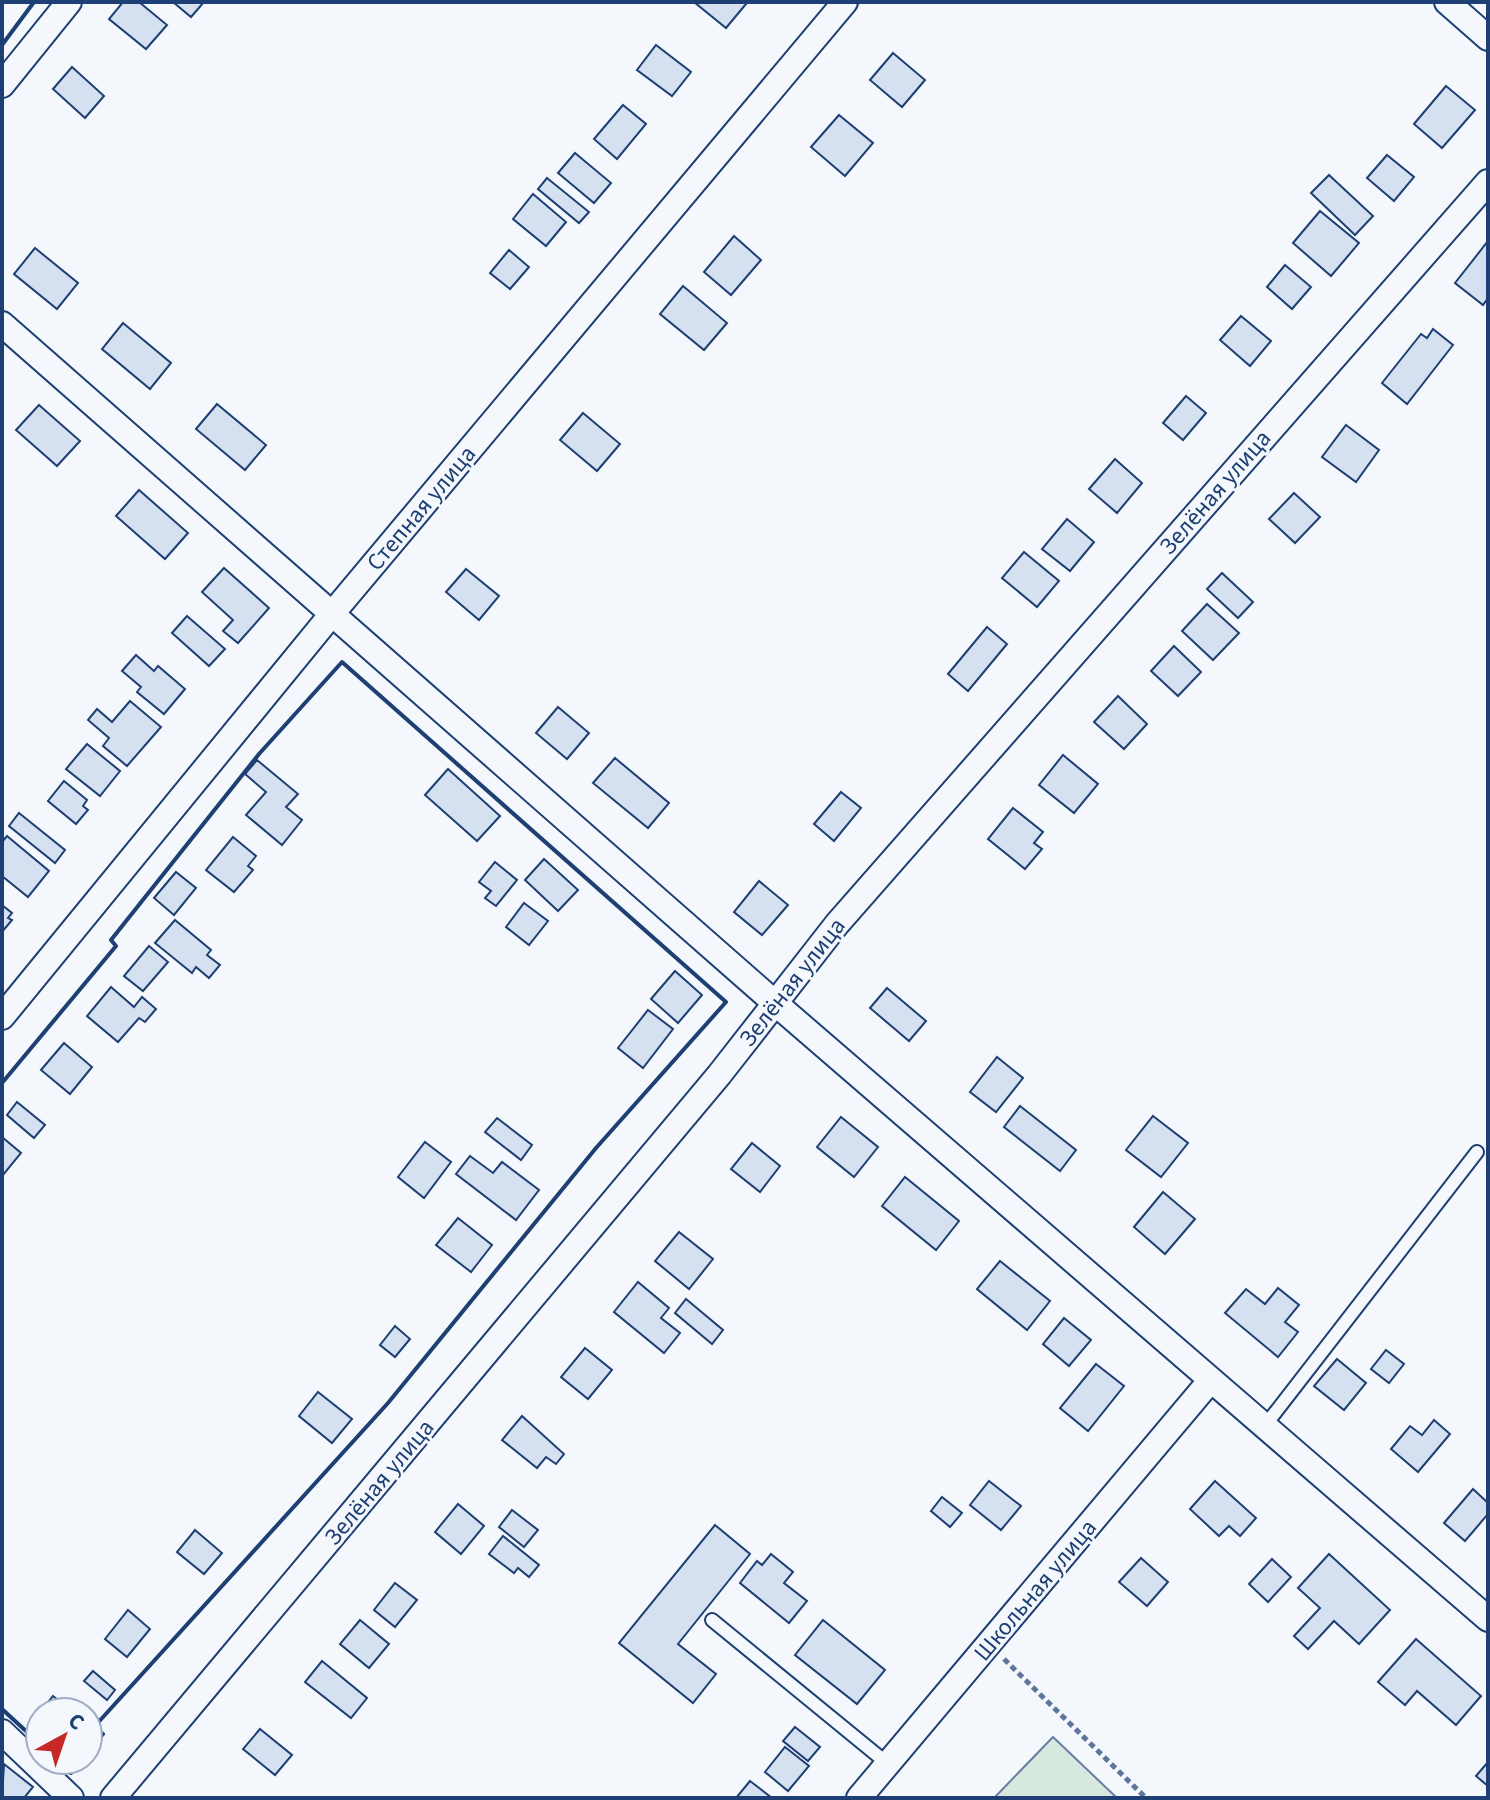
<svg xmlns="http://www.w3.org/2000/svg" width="1490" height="1800" font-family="'Source Sans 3',sans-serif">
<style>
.green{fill:#d7e8df;stroke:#687fa3;stroke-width:2}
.building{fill:#d5e0f0;stroke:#1d3f73;stroke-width:2}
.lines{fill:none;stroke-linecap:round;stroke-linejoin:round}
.service-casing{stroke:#1d3f73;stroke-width:16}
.minor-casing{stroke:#1d3f73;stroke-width:28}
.path{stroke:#5e769c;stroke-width:5;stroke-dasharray:6 4;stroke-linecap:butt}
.service{stroke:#f4f7fb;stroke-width:12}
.minor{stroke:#f4f7fb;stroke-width:24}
.wall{stroke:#1d3f73;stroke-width:4}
.labels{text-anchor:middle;stroke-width:6;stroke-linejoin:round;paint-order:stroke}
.street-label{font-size:24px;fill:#1d3f73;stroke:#f4f7fb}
</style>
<rect width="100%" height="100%" fill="#f4f7fb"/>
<path class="green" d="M 1053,1737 L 1117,1798 L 994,1798 Z"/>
<g class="building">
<path d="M 123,2 L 139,2 L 167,25 L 146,49 L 109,19 Z"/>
<path d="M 173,2 L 204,2 L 191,17 Z"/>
<path d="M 694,2 L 744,2 L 746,4 L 726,28 Z"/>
<path d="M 656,45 L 691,72 L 672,96 L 637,70 Z"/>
<path d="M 893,53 L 925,80 L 902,107 L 870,80 Z"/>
<path d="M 72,67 L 104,96 L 85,118 L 53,89 Z"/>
<path d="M 1446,86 L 1475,110 L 1442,148 L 1414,124 Z"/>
<path d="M 623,105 L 646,124 L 617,159 L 594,139 Z"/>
<path d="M 839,115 L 873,143 L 845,176 L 811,147 Z"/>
<path d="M 575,153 L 611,183 L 594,203 L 558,173 Z"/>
<path d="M 1387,155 L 1414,177 L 1394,201 L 1367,178 Z"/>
<path d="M 1329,175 L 1373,216 L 1355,235 L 1311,193 Z"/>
<path d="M 547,178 L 589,212 L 579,223 L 538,189 Z"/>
<path d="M 533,194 L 566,222 L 546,246 L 513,219 Z"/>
<path d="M 1320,211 L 1359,243 L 1331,276 L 1293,243 Z"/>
<path d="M 734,236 L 761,260 L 731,295 L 704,272 Z"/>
<path d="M 1488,241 L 1488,298 L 1483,305 L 1455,283 Z"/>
<path d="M 35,248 L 78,283 L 57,309 L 14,274 Z"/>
<path d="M 509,250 L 529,267 L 510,289 L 490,273 Z"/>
<path d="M 1285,265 L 1311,287 L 1292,309 L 1267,287 Z"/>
<path d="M 683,286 L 727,323 L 704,350 L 660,314 Z"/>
<path d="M 1241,316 L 1271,341 L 1250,366 L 1220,340 Z"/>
<path d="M 123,323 L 171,363 L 150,389 L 102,349 Z"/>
<path d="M 1433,329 L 1453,345 L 1407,404 L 1382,383 L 1421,334 L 1427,338 Z"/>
<path d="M 1186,396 L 1206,413 L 1183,440 L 1163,423 Z"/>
<path d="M 217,404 L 266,445 L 245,470 L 196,429 Z"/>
<path d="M 39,405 L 80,441 L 57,466 L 16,430 Z"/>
<path d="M 583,413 L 620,444 L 597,471 L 560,440 Z"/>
<path d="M 1346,425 L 1379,450 L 1356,482 L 1322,457 Z"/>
<path d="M 1115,459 L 1142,483 L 1117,513 L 1089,489 Z"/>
<path d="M 139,490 L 188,533 L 165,559 L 116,516 Z"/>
<path d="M 1294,493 L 1320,517 L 1295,543 L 1269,519 Z"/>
<path d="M 1067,519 L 1094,542 L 1070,571 L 1042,549 Z"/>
<path d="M 1024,552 L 1059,581 L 1037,607 L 1002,578 Z"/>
<path d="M 224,568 L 269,608 L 238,643 L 223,631 L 233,620 L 202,592 Z"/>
<path d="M 466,569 L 499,596 L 479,620 L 446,592 Z"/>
<path d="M 1222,573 L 1253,602 L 1238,618 L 1207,589 Z"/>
<path d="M 1207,604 L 1239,633 L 1213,660 L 1182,631 Z"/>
<path d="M 187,616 L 225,649 L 209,666 L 172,633 Z"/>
<path d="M 987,627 L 1007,644 L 968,691 L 948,674 Z"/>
<path d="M 1174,646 L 1201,672 L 1178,696 L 1151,671 Z"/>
<path d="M 136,655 L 154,671 L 158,666 L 185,689 L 164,714 L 137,692 L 141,687 L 122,671 Z"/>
<path d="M 1118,696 L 1147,724 L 1124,749 L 1094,722 Z"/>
<path d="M 130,701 L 161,727 L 127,766 L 103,746 L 109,738 L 88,720 L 97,709 L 112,722 Z"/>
<path d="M 558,707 L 589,733 L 567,759 L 536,733 Z"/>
<path d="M 87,744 L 120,771 L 100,796 L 66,769 Z"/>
<path d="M 1063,755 L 1098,784 L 1074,813 L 1039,785 Z"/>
<path d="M 615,758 L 669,803 L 648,828 L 593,783 Z"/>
<path d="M 257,760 L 298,794 L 286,807 L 302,820 L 282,845 L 246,815 L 266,792 L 245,774 Z"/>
<path d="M 448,769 L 500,816 L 477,841 L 425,795 Z"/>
<path d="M 64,781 L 87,800 L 83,806 L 88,810 L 76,824 L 48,801 Z"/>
<path d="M 841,792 L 861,808 L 834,841 L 814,824 Z"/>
<path d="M 1013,808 L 1043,832 L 1034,843 L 1042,849 L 1025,869 L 988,839 Z"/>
<path d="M 19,813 L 65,850 L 55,863 L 9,826 Z"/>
<path d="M 7,836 L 49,871 L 28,897 L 2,876 L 2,842 Z"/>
<path d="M 233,837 L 256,856 L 248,866 L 253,870 L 234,892 L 206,870 Z"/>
<path d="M 544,859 L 578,890 L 558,911 L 525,880 Z"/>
<path d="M 495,862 L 517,880 L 496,906 L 485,898 L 491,891 L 479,882 Z"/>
<path d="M 176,872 L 196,888 L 174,915 L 154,898 Z"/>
<path d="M 759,881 L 788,905 L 762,935 L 734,912 Z"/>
<path d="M 524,903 L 548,921 L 529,945 L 506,927 Z"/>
<path d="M 2,905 L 12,913 L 8,918 L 12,920 L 2,932 Z"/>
<path d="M 175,920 L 211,950 L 207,955 L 220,965 L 209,978 L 196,967 L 192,973 L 155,943 Z"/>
<path d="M 149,946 L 168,962 L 143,991 L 124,976 Z"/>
<path d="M 675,971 L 702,995 L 678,1023 L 651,999 Z"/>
<path d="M 111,987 L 134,1007 L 142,997 L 156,1009 L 145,1022 L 139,1018 L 118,1042 L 87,1016 Z"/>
<path d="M 887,988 L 926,1021 L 909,1041 L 870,1008 Z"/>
<path d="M 648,1010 L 673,1029 L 643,1068 L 618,1048 Z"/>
<path d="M 64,1043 L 92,1067 L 70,1094 L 41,1070 Z"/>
<path d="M 997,1057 L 1023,1078 L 996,1112 L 970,1092 Z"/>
<path d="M 17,1102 L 45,1125 L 34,1138 L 7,1115 Z"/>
<path d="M 1020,1106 L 1076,1150 L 1060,1171 L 1004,1127 Z"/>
<path d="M 1153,1116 L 1188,1143 L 1161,1177 L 1126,1150 Z"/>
<path d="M 841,1117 L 878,1147 L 854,1177 L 817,1147 Z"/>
<path d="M 497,1118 L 532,1145 L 521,1160 L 485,1132 Z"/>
<path d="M 2,1137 L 21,1153 L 3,1175 L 2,1174 Z"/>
<path d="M 425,1142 L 451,1162 L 424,1198 L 398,1177 Z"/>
<path d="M 752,1143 L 780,1166 L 760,1192 L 731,1169 Z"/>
<path d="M 470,1156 L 493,1173 L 502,1162 L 539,1190 L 516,1220 L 456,1174 Z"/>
<path d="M 905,1177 L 959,1221 L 936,1250 L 882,1206 Z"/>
<path d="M 1163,1192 L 1195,1219 L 1165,1254 L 1134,1227 Z"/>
<path d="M 458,1218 L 492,1245 L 471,1272 L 436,1245 Z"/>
<path d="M 679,1232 L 713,1259 L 689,1289 L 655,1261 Z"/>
<path d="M 1000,1261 L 1050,1301 L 1027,1330 L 977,1289 Z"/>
<path d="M 638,1282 L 669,1308 L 661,1318 L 680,1333 L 664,1353 L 614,1312 Z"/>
<path d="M 1278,1288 L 1299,1305 L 1285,1322 L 1298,1332 L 1278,1357 L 1225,1313 L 1246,1289 L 1265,1304 Z"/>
<path d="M 686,1299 L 723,1330 L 712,1344 L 675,1313 Z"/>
<path d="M 1064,1318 L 1091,1340 L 1069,1366 L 1043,1344 Z"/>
<path d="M 395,1326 L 410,1339 L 395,1357 L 380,1345 Z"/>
<path d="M 585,1348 L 612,1370 L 588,1399 L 561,1377 Z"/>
<path d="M 1386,1350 L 1404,1364 L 1389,1383 L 1371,1369 Z"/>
<path d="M 1337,1359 L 1366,1383 L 1344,1410 L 1314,1386 Z"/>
<path d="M 1096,1364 L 1124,1386 L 1088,1431 L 1060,1408 Z"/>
<path d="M 318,1392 L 352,1419 L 332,1443 L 299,1416 Z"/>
<path d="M 522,1416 L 564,1454 L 556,1464 L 546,1457 L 537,1468 L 502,1440 Z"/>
<path d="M 1434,1420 L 1450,1434 L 1418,1472 L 1391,1449 L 1410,1426 L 1422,1435 Z"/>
<path d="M 989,1481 L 1021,1506 L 1001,1530 L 970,1505 Z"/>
<path d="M 1215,1481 L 1256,1518 L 1240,1536 L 1229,1526 L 1219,1536 L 1190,1509 Z"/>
<path d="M 1473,1489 L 1488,1503 L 1488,1514 L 1465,1541 L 1444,1523 Z"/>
<path d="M 942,1497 L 962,1513 L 950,1527 L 931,1511 Z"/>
<path d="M 458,1504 L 484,1526 L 461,1554 L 435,1532 Z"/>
<path d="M 512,1510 L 538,1530 L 524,1547 L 499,1527 Z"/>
<path d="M 715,1525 L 750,1554 L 678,1644 L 716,1674 L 693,1703 L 619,1643 Z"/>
<path d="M 195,1530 L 222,1553 L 204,1574 L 177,1552 Z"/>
<path d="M 503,1536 L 539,1565 L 529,1577 L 518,1568 L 514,1573 L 489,1554 Z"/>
<path d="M 771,1554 L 793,1572 L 784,1583 L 807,1601 L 789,1623 L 740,1583 L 757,1561 L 762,1565 Z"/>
<path d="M 1329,1554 L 1390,1610 L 1359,1644 L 1334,1621 L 1308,1649 L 1294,1636 L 1320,1608 L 1298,1588 Z"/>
<path d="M 1141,1558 L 1168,1582 L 1147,1606 L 1119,1582 Z"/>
<path d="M 1272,1559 L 1291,1577 L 1268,1602 L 1249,1584 Z"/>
<path d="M 395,1583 L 417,1600 L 395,1627 L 374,1610 Z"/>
<path d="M 128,1610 L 150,1629 L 127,1657 L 105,1639 Z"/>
<path d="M 360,1620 L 389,1644 L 369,1668 L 340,1644 Z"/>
<path d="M 823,1620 L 885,1670 L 857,1704 L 795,1655 Z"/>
<path d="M 1416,1639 L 1481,1696 L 1456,1725 L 1417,1691 L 1405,1705 L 1378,1682 Z"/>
<path d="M 322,1661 L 367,1698 L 351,1718 L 305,1682 Z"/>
<path d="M 93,1671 L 115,1690 L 107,1700 L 84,1681 Z"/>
<path d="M 53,1696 L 73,1712 L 40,1712 L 40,1727 L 33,1721 Z"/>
<path d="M 795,1727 L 820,1747 L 808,1761 L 783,1741 Z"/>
<path d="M 260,1729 L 292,1755 L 275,1775 L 243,1749 Z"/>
<path d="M 785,1747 L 809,1766 L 788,1791 L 765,1772 Z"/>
<path d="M 1488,1762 L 1488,1786 L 1476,1776 Z"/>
<path d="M 4,1764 L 33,1787 L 24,1798 L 2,1798 Z"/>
<path d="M 750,1781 L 772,1798 L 736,1798 Z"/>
</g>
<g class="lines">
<defs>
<g id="service">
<path d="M 1264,1427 L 1477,1152"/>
<path d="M 712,1620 L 888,1764"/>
</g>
<g id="minor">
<path d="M 1447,2 L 1488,38"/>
<path d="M 2,85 L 69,2"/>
<path d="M 2,324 L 775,1003 L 1488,1619"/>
<path d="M 2,1017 L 331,615 L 845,2"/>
<path d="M 2,1732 L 71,1798"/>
<path d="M 113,1798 L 719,1075 L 837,924 L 1488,182"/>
<path d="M 859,1798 L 1210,1381"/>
</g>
</defs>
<use href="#service" class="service-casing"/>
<use href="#minor" class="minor-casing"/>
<path class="path" d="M 1004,1659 L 1146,1798"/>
<use href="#service" class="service"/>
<use href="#minor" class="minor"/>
<g class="wall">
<path d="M 2,45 L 34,2"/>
<path d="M 2,1083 L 116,946 L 111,940 L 259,754 L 342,662 L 726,1002 L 596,1148 L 388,1403 L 94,1727 L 103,1734 L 88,1752"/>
<path d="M 2,1709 L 40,1744"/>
<path d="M 57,1760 L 71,1773 L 81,1760"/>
</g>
</g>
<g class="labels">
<g class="street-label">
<text transform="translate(1215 492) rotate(-49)" y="8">Зелёная улица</text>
<text transform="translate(421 508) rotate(-50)" y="8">Степная улица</text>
<text transform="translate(792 982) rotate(-52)" y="8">Зелёная улица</text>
<text transform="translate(379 1482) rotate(-50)" y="8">Зелёная улица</text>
<text transform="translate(1035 1590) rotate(-50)" y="8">Школьная улица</text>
</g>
</g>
<rect width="1490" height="1800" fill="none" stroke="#1d3f73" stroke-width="8"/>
<g transform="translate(64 1736) rotate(40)"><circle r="38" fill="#f4f7fb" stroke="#9eadc5" stroke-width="2"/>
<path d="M0-6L14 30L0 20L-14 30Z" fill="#c62828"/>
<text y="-12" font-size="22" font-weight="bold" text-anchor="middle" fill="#1d3f73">С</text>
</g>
</svg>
